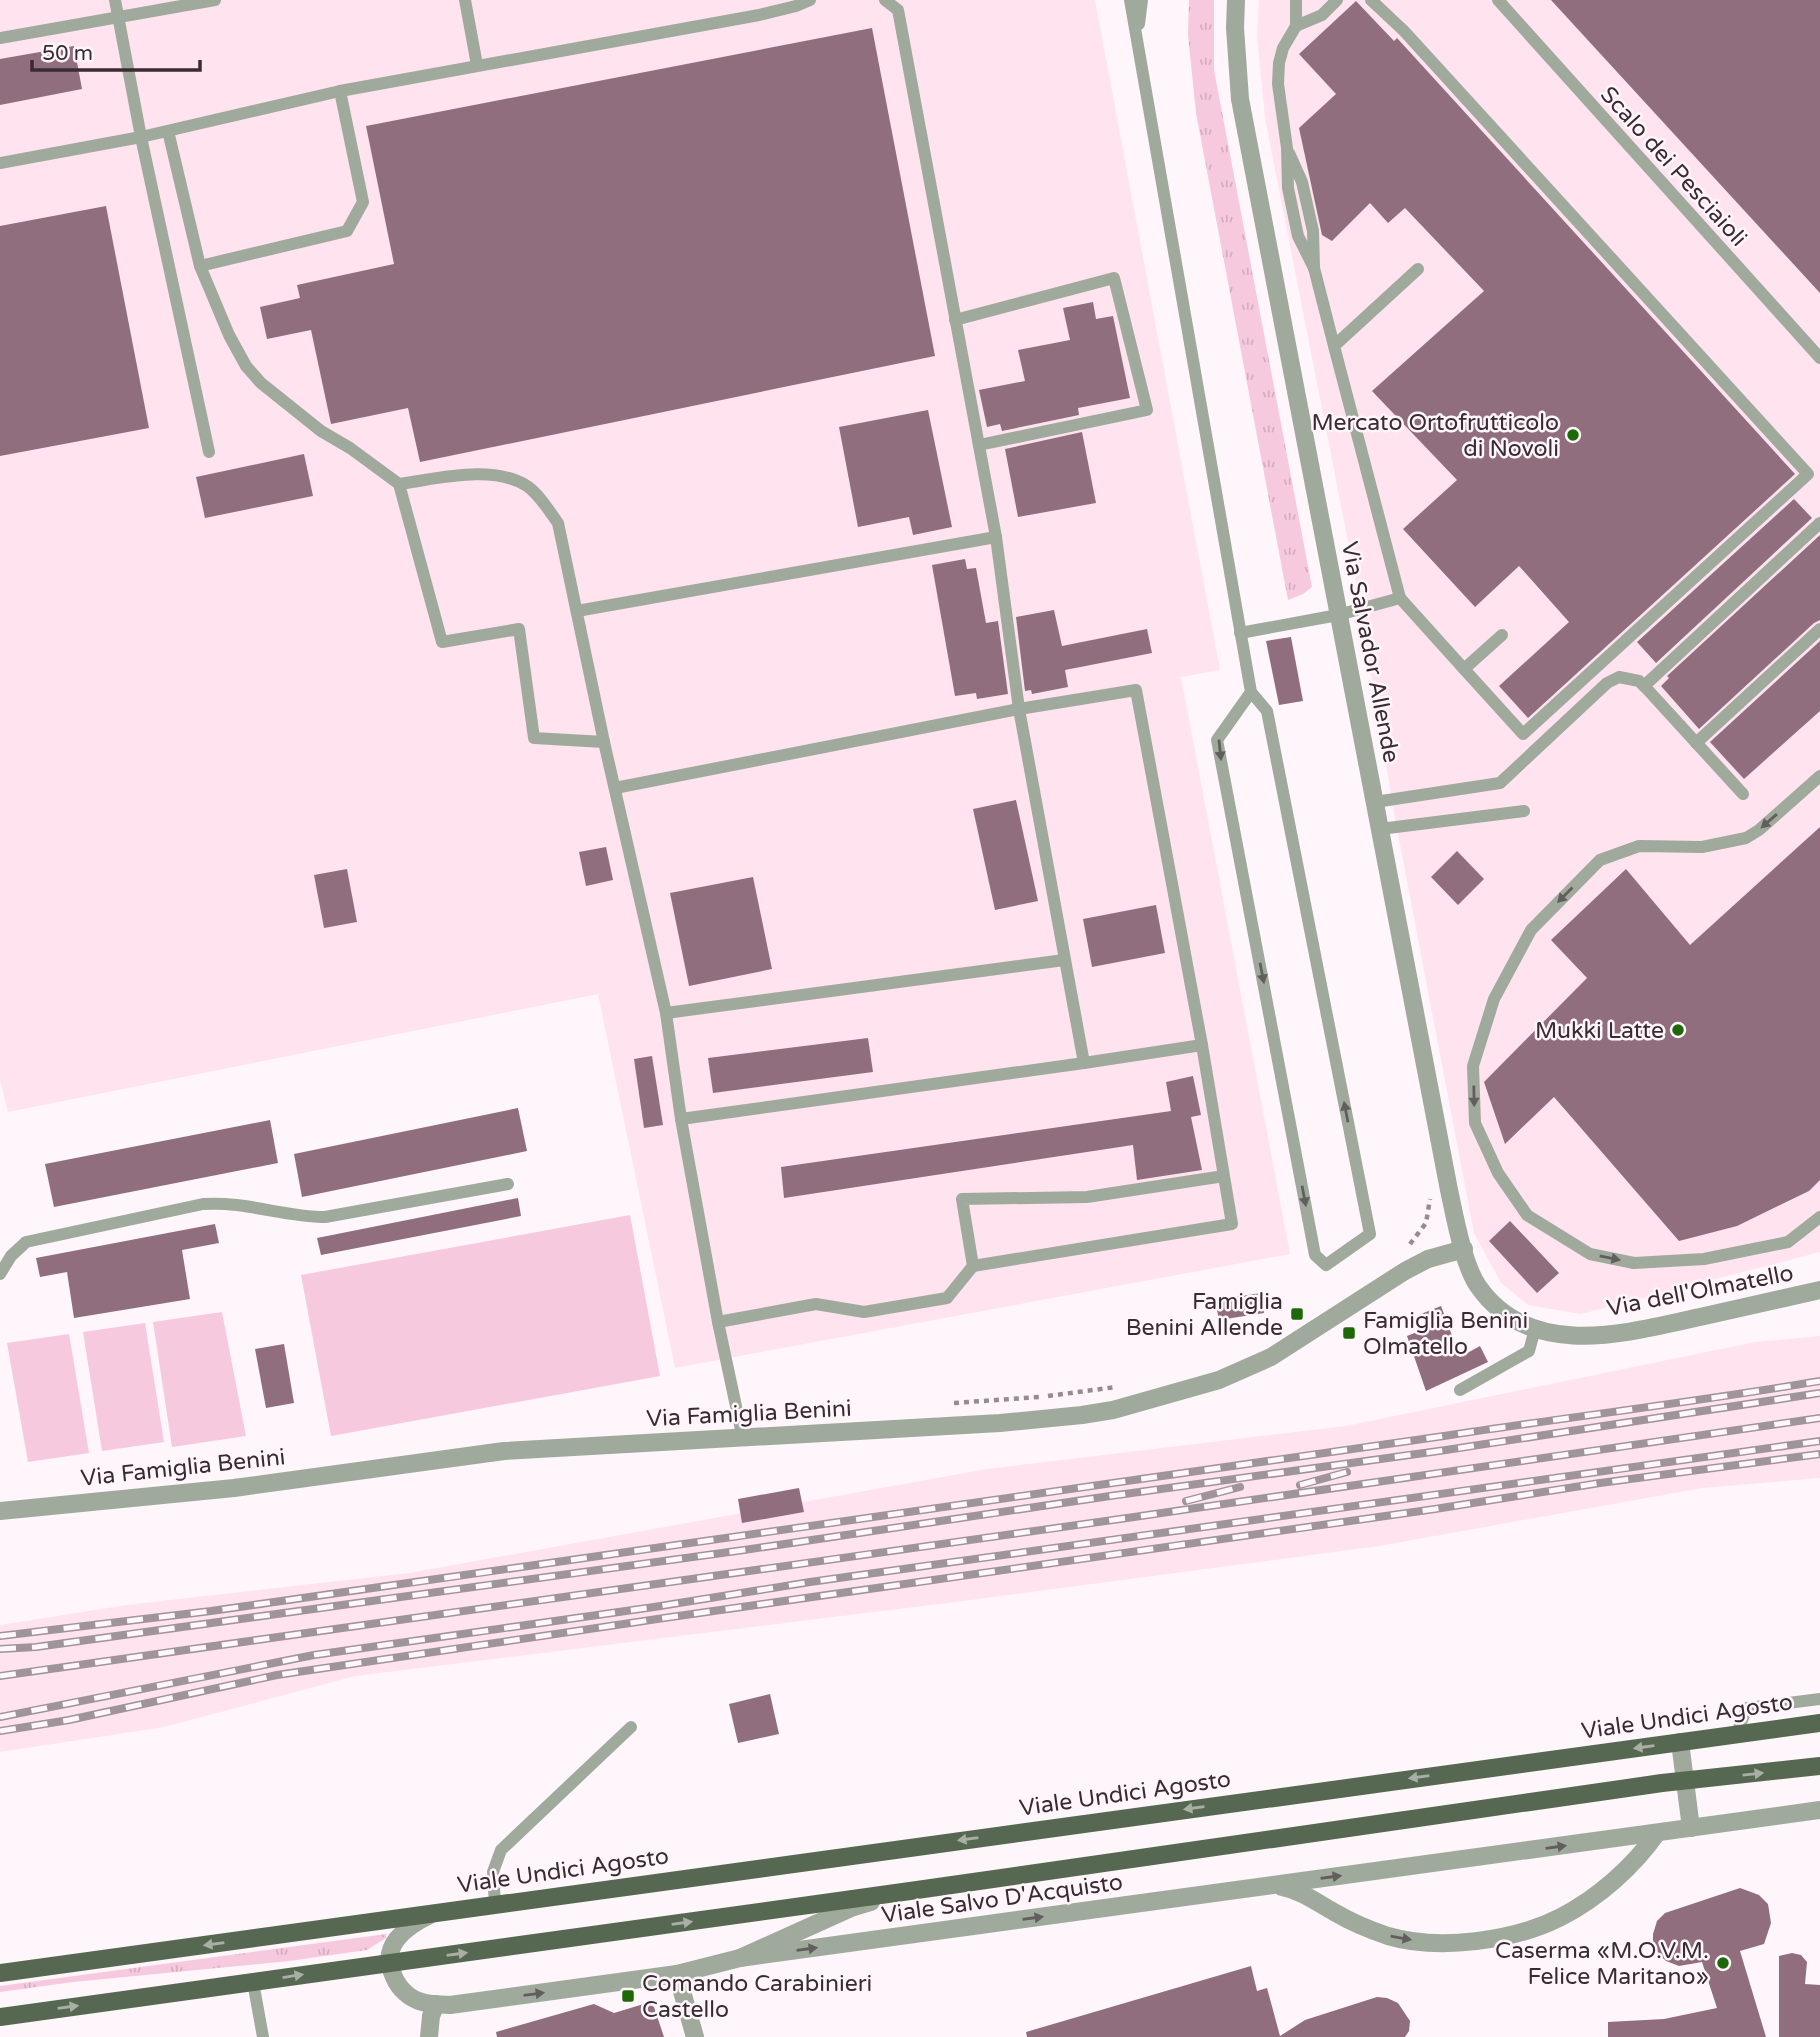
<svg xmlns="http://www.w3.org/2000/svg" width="1820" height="2037" font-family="'Varela Round',sans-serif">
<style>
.built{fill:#ffe3ef}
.grass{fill:url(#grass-tufts)}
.garden{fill:#f7c9de}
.building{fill:#906e7e}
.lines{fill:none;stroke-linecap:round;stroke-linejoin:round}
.path{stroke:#978b91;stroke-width:4.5;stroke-dasharray:5 5;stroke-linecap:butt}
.lane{stroke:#9faa9d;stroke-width:12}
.street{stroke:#9faa9d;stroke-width:18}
.primary{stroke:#566852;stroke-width:18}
.rail-casing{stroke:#9f9499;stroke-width:8}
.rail{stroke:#fef6fa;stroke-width:5;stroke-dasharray:16;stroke-linecap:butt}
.oneway{fill:#625e5d}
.oneway2{fill:#aaafa6}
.poi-dot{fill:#1d6909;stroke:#fef6fa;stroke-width:2.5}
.labels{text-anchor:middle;stroke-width:5;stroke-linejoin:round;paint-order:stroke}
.street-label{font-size:23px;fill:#3a2b32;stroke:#fef6fa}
.poi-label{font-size:23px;fill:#3a2b32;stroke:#fef6fa;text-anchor:end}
</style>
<defs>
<pattern id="grass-tufts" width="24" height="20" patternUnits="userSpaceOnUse" patternTransform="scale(1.75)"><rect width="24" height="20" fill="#f7c9de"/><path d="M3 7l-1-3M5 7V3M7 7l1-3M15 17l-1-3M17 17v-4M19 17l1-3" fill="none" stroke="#d4adbf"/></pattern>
</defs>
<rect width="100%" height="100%" fill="#fef6fa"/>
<g class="built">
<path d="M 0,0 L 1095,0 L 1220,670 L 1181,677 L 1290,1254 L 675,1368 L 598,994 L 8,1112 L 0,1080 Z"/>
<path d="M 1259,0 L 1820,0 L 1820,1252 L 1581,1314 L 1528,1305 L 1501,1283 L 1474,1233 L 1394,813 L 1356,582 L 1265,118 L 1257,36 Z"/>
<path d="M 1820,1336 L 1820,1478 L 1702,1488 L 1379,1546 L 955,1602 L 355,1676 L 164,1727 L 0,1752 L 0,1625 L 127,1605 L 409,1573 L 987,1469 L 1346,1426 L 1755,1342 Z"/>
</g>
<g class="grass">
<path d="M 1189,0 L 1214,0 L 1214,70 L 1312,587 L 1303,594 L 1288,600 L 1196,113 L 1188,35 Z"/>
<path d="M 386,1934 L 386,1938 L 367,1950 L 289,1961 L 73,1982 L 0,1992 L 0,1986 Z"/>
</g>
<g class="garden">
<path d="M 630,1215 L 660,1376 L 331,1436 L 301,1275 Z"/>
<path d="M 222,1312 L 246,1436 L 172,1447 L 153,1322 Z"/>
<path d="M 145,1323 L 164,1442 L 102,1451 L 83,1332 Z"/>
<path d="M 69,1334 L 89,1453 L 28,1462 L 7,1343 Z"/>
</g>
<g class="building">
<path d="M 1551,0 L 1820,0 L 1820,293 Z"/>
<path d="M 1356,1 L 1394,41 L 1397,38 L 1795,474 L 1528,718 L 1499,686 L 1569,622 L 1519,566 L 1475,607 L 1403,529 L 1457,480 L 1372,391 L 1484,291 L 1405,208 L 1388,223 L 1370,203 L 1332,241 L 1322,235 L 1299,128 L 1336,94 L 1299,54 Z"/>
<path d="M 872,28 L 935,356 L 420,462 L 408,408 L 331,424 L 311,330 L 267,339 L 260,307 L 300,298 L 297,285 L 394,264 L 366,126 Z"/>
<path d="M 74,46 L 82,89 L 0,105 L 0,59 Z"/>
<path d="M 106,206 L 149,428 L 0,456 L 0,226 Z"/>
<path d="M 1093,302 L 1096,319 L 1113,316 L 1130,398 L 1078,408 L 1079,415 L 1002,431 L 1000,424 L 987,427 L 979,390 L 1025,381 L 1018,350 L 1070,340 L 1063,308 Z"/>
<path d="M 928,410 L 952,527 L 913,535 L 909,517 L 858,527 L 839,427 Z"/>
<path d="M 1082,432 L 1096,503 L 1018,517 L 1005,449 Z"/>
<path d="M 304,454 L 313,496 L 205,518 L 196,477 Z"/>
<path d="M 1794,499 L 1812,518 L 1656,663 L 1637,642 Z"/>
<path d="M 1820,535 L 1820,620 L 1814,623 L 1699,729 L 1661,686 L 1669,678 L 1667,676 Z"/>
<path d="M 965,559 L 967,569 L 976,568 L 986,623 L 998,621 L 1008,694 L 977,699 L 976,693 L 955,696 L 932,565 Z"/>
<path d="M 1054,610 L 1062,646 L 1147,629 L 1152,653 L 1065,670 L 1068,687 L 1032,694 L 1031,690 L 1025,691 L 1016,617 Z"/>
<path d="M 1291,637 L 1303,701 L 1279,705 L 1266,641 Z"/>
<path d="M 1820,641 L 1820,711 L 1744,779 L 1710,742 Z"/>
<path d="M 1016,800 L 1038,901 L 995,910 L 973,809 Z"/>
<path d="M 1820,827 L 1820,1180 L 1809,1191 L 1737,1226 L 1679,1241 L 1554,1097 L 1505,1144 L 1484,1082 L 1587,978 L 1551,940 L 1626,869 L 1690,945 Z"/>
<path d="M 606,847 L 613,880 L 586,886 L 579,852 Z"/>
<path d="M 1457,851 L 1484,879 L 1458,905 L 1431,877 Z"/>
<path d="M 347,869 L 357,922 L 324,928 L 314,875 Z"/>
<path d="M 753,877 L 772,969 L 689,986 L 670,893 Z"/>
<path d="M 1156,905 L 1165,953 L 1092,967 L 1083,919 Z"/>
<path d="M 868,1038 L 873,1072 L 713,1093 L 708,1058 Z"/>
<path d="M 652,1056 L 663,1125 L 644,1128 L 634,1059 Z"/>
<path d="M 1193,1076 L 1201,1115 L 1191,1117 L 1202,1170 L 1137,1180 L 1133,1145 L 784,1198 L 781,1167 L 1171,1111 L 1166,1082 Z"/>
<path d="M 518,1108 L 527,1151 L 302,1197 L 294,1154 Z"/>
<path d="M 270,1120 L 278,1163 L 54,1207 L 45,1164 Z"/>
<path d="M 518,1198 L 521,1216 L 321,1255 L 317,1238 Z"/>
<path d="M 1510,1221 L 1559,1273 L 1537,1293 L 1489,1241 Z"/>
<path d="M 215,1224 L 219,1243 L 182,1250 L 190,1299 L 74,1318 L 67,1272 L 40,1277 L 36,1258 Z"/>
<path d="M 1261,1293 L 1264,1313 L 1219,1320 L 1215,1300 Z"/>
<path d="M 1441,1306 L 1460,1357 L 1480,1346 L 1488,1362 L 1426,1391 L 1407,1336 L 1427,1328 L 1421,1314 Z"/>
<path d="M 284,1344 L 294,1403 L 266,1408 L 255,1349 Z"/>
<path d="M 799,1488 L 804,1512 L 742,1523 L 738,1499 Z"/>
<path d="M 770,1694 L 779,1734 L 738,1743 L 729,1704 Z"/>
<path d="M 1740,1888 L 1759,1895 L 1768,1904 L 1771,1923 L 1764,1944 L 1740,1951 L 1766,2037 L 1608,2037 L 1608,2022 L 1664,2019 L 1717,2008 L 1702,1962 L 1679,1966 L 1666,1961 L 1659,1954 L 1653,1943 L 1653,1934 L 1657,1921 L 1665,1913 Z"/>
<path d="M 1792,1953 L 1801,1955 L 1807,1962 L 1805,1984 L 1820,1985 L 1820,2037 L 1779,2037 L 1779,1956 Z"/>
<path d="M 1251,1966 L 1257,1991 L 1267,1988 L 1280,2036 L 1305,2020 L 1377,1997 L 1387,1998 L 1398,2003 L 1410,2021 L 1409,2031 L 1405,2037 L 1027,2037 L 1026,2032 Z"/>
<path d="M 647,2003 L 654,2007 L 664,2037 L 497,2037 L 496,2032 L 594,2004 L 614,2013 Z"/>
</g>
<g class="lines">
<g class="path">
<path d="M 1410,1244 L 1426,1223 L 1430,1199"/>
<path d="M 1048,1396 L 1116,1387"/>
<path d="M 954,1403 L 1039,1397"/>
</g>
<g class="lane">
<path d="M 115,0 L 141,137 L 209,452"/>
<path d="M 465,0 L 477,65"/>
<path d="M 1130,0 L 1251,692 L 1267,711 L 1370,1234 L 1326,1265 L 1315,1255 L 1217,740 L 1251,692"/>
<path d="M 1296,0 L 1296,26 L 1283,48 L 1279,63 L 1278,84 L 1287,148 L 1288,188 L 1298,236 L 1314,268"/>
<path d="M 1371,0 L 1404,31 L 1808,474 L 1523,734 L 1464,669 L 1502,635"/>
<path d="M 1498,0 L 1820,358"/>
<path d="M 1139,24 L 1142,0"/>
<path d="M 1296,26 L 1322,15 L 1337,0"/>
<path d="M 0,38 L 215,0"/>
<path d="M 168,131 L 200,266 L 229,335 L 246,366 L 261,383 L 321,431 L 350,448 L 399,484 L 442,642 L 519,629 L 534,738 L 604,742 L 558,523 C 549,511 540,495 527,486 C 493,464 437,479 399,484"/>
<path d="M 1289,153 L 1302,182 L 1313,231 L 1314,268 L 1334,346"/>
<path d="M 0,163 L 141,137 L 340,91 L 759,15 L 796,6 L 810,0"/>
<path d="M 200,266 L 347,231 L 363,202 L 340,91"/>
<path d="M 955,320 L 1114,278 L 1147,410 L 979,445"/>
<path d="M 1400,598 L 1334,346 L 1418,269"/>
<path d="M 577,611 L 996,537"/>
<path d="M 1240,633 L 1338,615 L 1400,598 L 1464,669"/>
<path d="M 1644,686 L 1820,523"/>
<path d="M 604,742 L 666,1013 L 681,1119 L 718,1322 L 743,1439"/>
<path d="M 1696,743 L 1820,629"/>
<path d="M 1820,776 L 1759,830 L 1746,838 L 1702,847 L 1639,846 L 1600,860 L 1531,930 L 1494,999 L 1473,1066 L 1475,1123 L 1498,1173 L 1527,1215 L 1590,1254 L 1634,1263 L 1704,1259 L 1788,1242 L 1820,1217"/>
<path d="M 615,788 L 1019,709 L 1136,690 L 1202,1045"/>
<path d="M 1375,802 L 1500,783 L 1607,683 L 1619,677 L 1639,681 L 1647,689 L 1743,794"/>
<path d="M 1380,829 L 1524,811"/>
<path d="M 666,1013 L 1064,960"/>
<path d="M 1084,1063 L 1202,1045 L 1232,1224 L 973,1266 L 962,1199 L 1087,1197 L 1224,1176"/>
<path d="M 681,1119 L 1084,1063 L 1019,709 L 996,537 L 898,10 L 885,0"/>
<path d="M 0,1274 L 11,1256 L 26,1242 L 203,1204 C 245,1201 284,1217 325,1217 L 508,1184"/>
<path d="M 718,1322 L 816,1304 L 864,1312 L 947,1298 L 973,1266"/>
<path d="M 1460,1390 L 1529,1351 L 1535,1329"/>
<path d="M 1736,1735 L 1747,1708 L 1820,1699"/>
<path d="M 495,1904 L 493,1872 L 501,1850 L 631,1727"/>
<path d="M 253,1982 L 263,2037"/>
</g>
<g class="street">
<path d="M 1236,0 L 1235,28 L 1240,99 L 1449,1190 C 1455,1217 1463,1264 1478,1286 C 1530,1361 1627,1333 1700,1317 C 1740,1308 1780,1299 1820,1290"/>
<path d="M 0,1511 L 234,1488 L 504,1451 L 1000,1423 L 1082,1415 L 1113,1410 L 1219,1380 L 1271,1357 L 1405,1271 L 1428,1259 L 1464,1249"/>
<path d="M 1680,1742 L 1691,1828"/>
<path d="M 1282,1887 C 1302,1891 1316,1902 1334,1912 C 1351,1922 1370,1930 1388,1936 C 1439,1951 1514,1941 1561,1917 C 1598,1898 1633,1867 1657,1833"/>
<path d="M 430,1915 C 405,1927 379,1946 394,1977 C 399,1989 410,1999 422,2002 C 431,2005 440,2004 450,2005 L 677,1974 L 740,1958 L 851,1908 L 871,1902"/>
<path d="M 740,1958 L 1820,1810"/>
<path d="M 677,1974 L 695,2037"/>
<path d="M 429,2037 L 431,2016 L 436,2004"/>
</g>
<g class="primary">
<path d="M 0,1973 L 1820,1723"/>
<path d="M 0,2017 L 910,1891 L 1662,1783 L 1820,1766"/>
</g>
<defs>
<g id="rail">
<path d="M 1300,1485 L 1347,1472"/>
<path d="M 1186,1501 L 1240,1487"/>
<path d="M 0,1636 L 211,1611 L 1444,1436 C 1569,1417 1695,1402 1820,1381"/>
<path d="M 0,1649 L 36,1647 L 744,1550 L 1110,1496 L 1446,1450 L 1820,1393"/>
<path d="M 0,1676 L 1120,1519 L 1820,1418"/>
<path d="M 0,1717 L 314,1655 L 654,1607 L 810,1582 L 1820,1441"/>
<path d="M 0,1731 L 69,1720 L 277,1675 L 671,1617 L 1435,1509 L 1600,1483 L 1820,1454"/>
</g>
</defs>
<use href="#rail" class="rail-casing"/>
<use href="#rail" class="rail"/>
</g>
<defs><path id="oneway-solid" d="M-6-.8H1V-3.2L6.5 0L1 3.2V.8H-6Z" transform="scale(1.75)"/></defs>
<g class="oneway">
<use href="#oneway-solid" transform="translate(1220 750) rotate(84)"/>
<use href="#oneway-solid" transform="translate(1769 821) rotate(139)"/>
<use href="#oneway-solid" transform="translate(1565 895) rotate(135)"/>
<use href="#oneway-solid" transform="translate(1262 973) rotate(79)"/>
<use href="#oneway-solid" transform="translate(1474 1096) rotate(89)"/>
<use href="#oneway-solid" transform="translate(1346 1112) rotate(-101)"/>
<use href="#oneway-solid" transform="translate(1304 1196) rotate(79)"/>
<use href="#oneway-solid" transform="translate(1610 1258) rotate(11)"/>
<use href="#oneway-solid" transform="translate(1556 1847) rotate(-8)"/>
<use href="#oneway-solid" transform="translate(1331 1877) rotate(-8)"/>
<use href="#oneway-solid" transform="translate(1033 1918) rotate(-8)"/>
<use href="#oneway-solid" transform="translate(1401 1938) rotate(10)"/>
<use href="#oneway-solid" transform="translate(807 1949) rotate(-8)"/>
<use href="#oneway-solid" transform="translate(534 1994) rotate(-7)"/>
</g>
<g class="oneway2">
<use href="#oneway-solid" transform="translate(1644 1747) rotate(172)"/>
<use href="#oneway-solid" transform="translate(1753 1774) rotate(-6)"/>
<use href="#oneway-solid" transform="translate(1419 1777) rotate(172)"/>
<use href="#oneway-solid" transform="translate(1194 1808) rotate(172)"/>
<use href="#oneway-solid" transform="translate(968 1839) rotate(172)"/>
<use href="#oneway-solid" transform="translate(682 1923) rotate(-8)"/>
<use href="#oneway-solid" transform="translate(214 1944) rotate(172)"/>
<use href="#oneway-solid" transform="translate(457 1954) rotate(-8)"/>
<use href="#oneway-solid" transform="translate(293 1976) rotate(-9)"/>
<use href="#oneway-solid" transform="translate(68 2007) rotate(-8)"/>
</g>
<g class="poi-dot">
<circle cx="1573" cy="435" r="7"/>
<circle cx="1678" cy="1030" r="7"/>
<rect x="1290" y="1307" width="14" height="14" rx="3.5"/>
<rect x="1342" y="1326" width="14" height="14" rx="3.5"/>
<circle cx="1723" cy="1963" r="7"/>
<rect x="621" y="1989" width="14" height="14" rx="3.5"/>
</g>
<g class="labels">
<g class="street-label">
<text transform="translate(1674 166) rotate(48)" y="8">Scalo dei Pesciaioli</text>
<text transform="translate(1371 652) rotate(79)" y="8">Via Salvador Allende</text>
<text transform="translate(1700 1290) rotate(-11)" y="8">Via dell'Olmatello</text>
<text transform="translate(749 1413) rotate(-3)" y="8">Via Famiglia Benini</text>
<text transform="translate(183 1467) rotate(-6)" y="8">Via Famiglia Benini</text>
<text transform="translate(1687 1716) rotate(-8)" y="8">Viale Undici Agosto</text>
<text transform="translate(1125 1793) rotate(-8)" y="8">Viale Undici Agosto</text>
<text transform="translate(563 1870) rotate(-8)" y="8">Viale Undici Agosto</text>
<text transform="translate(1002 1898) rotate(-8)" y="8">Viale Salvo D'Acquisto</text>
</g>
<g class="poi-label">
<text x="1559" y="430">Mercato Ortofrutticolo<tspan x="1559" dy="26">di Novoli</tspan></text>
<text x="1664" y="1038">Mukki Latte</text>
<text x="1283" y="1309">Famiglia<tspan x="1283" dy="26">Benini Allende</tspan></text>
<text x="1363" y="1328" text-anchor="start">Famiglia Benini<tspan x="1363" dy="26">Olmatello</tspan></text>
<text x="1709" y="1958">Caserma «M.O.V.M.<tspan x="1709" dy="26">Felice Maritano»</tspan></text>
<text x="642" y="1991" text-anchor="start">Comando Carabinieri<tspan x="642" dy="26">Castello</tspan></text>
</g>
</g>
<path d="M32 60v10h168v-10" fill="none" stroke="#3a2b32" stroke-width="3.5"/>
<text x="42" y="60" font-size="21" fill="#3a2b32" stroke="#fef6fa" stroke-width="5" paint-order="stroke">50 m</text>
</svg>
